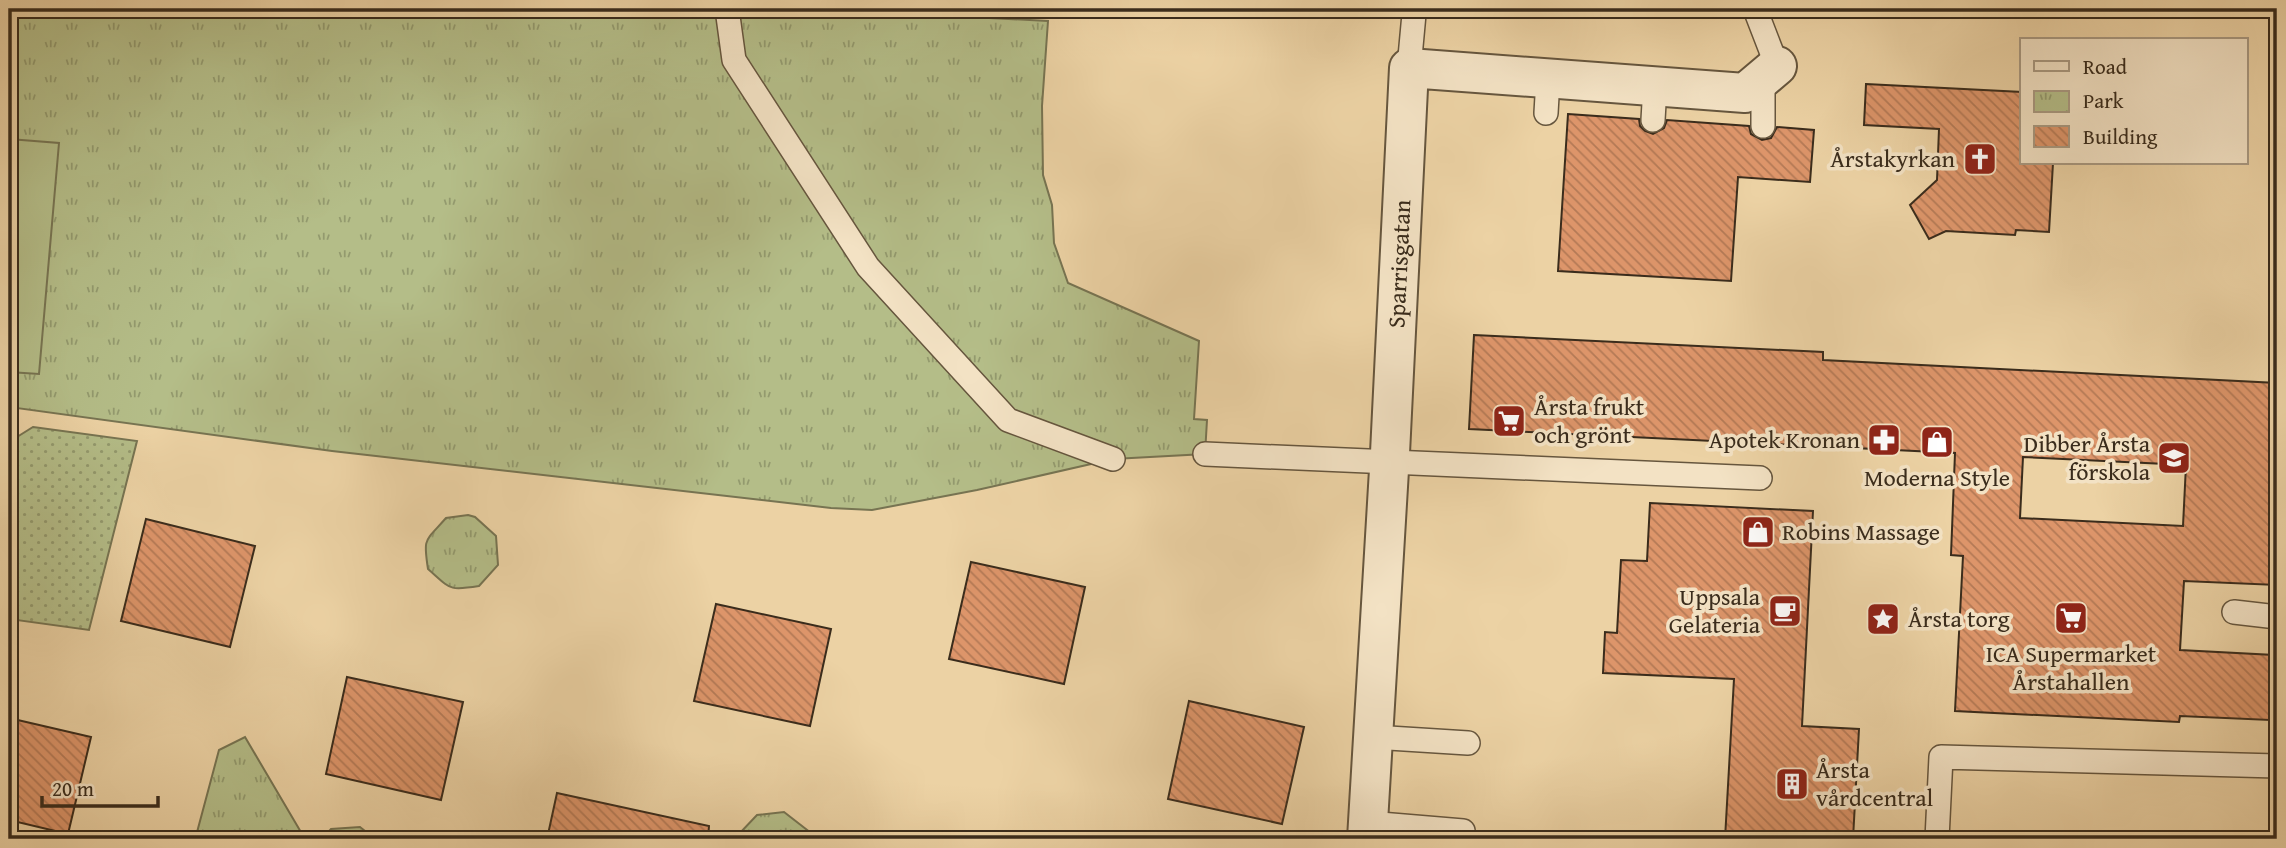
<svg xmlns="http://www.w3.org/2000/svg" width="2286" height="848" font-family="'Gentium Book Plus',serif">
<style>
.grass{fill:url(#grass-dots);stroke:#777452;stroke-width:2}
.park{fill:url(#park-tufts);stroke:#777452;stroke-width:2}
.garden{fill:#b4bd88;stroke:#777452;stroke-width:2}
.building{fill:url(#building-back-hatch);stroke:#3a2c1c;stroke-width:2;fill-rule:evenodd}
.lines{fill:none;stroke-linecap:round;stroke-linejoin:round}
.service-casing{stroke:#66563e;stroke-width:26}
.minor-casing{stroke:#66563e;stroke-width:42}
.service{stroke:#f3e2c4;stroke-width:23}
.minor{stroke:#f3e2c4;stroke-width:38}
.labels{text-anchor:middle;stroke-width:7;stroke-linejoin:round;paint-order:stroke}
.poi-label{font-size:24px;fill:#3a2c1c;stroke:#f3e2c4;text-anchor:end}
.street-label{font-size:24px;fill:#3a2c1c;stroke:#f3e2c4}
</style>
<defs>
<pattern id="grass-dots" width="8" height="8" patternUnits="userSpaceOnUse" patternTransform="scale(1.75)"><rect width="8" height="8" fill="#b4bd88"/><path d="M2 2h.1M6 6h.1" fill="none" stroke="#939a6e" stroke-width="1.8" stroke-linecap="round"/></pattern>
<pattern id="park-tufts" width="24" height="20" patternUnits="userSpaceOnUse" patternTransform="scale(1.75)"><rect width="24" height="20" fill="#b4bd88"/><path d="M3 7l-1-3M5 7V3M7 7l1-3M15 17l-1-3M17 17v-4M19 17l1-3" fill="none" stroke="#939a6e"/></pattern>
<pattern id="building-back-hatch" width="6" height="6" patternUnits="userSpaceOnUse" patternTransform="scale(1.75)"><rect width="6" height="6" fill="#dd956a"/><path d="M-1 5l2 2M0 0l6 6M5-1l2 2" fill="none" stroke="#b47a56"/></pattern>
</defs>
<rect width="100%" height="100%" fill="#ecd2a4"/>
<filter id="stains"><feTurbulence type="fractalNoise" baseFrequency=".00286" numOctaves="4"/><feColorMatrix values="0 0 0 0 .2 0 0 0 0 .09 0 0 0 0 .02 0 0 0 .5 -.17"/></filter>
<radialGradient id="worn" r=".72"><stop offset=".6" stop-color="#630" stop-opacity="0"/><stop offset="1" stop-color="#630" stop-opacity=".3"/></radialGradient>
<path class="grass" d="M 33,427 L 137,441 L 89,630 L 9,619 L 9,442 Z"/>
<g class="park">
<path d="M 9,9 L 814,9 L 1048,21 L 1042,106 L 1043,175 L 1052,205 L 1054,243 L 1068,283 L 1199,341 L 1194,419 L 1207,420 L 1205,454 L 1113,459 L 977,490 L 872,510 L 831,508 L 332,451 L 9,407 Z"/>
<path d="M 468,515 L 475,517 L 496,536 L 498,565 L 479,586 C 448,591 451,589 428,569 C 423,537 425,542 446,518 Z"/>
<path d="M 245,737 L 305,839 L 193,839 L 196,836 L 219,750 Z"/>
<path d="M 784,812 L 811,833 L 811,839 L 737,839 L 738,835 L 757,815 Z"/>
<path d="M 360,827 L 375,839 L 322,839 L 331,829 Z"/>
</g>
<path class="garden" d="M 9,139 L 59,143 L 39,374 L 9,372 Z"/>
<g class="building">
<path d="M 1866,84 L 2022,92 L 2022,163 L 2053,163 L 2049,232 L 2016,230 L 2015,235 L 1946,231 L 1929,239 L 1910,205 L 1937,180 L 1939,129 L 1864,125 Z"/>
<path d="M 1568,114 L 1639,119 L 1640,126 L 1645,131 L 1653,134 L 1664,128 L 1667,120 L 1749,126 L 1751,134 L 1762,140 L 1771,138 L 1777,127 L 1814,130 L 1810,182 L 1738,177 L 1731,281 L 1558,271 Z"/>
<path d="M 1474,335 L 1823,352 L 1823,360 L 2277,383 L 2277,585 L 2184,581 L 2180,650 L 2274,655 L 2270,720 L 2180,716 L 2179,722 L 1955,711 L 1963,556 L 1951,555 L 1955,453 L 1469,429 ZM 2023,457 L 2186,465 L 2183,526 L 2020,518 Z"/>
<path d="M 1650,503 L 1813,511 L 1802,726 L 1859,729 L 1853,839 L 1725,839 L 1734,679 L 1603,673 L 1605,632 L 1617,633 L 1621,560 L 1647,561 Z"/>
<path d="M 146,519 L 255,546 L 230,647 L 121,621 Z"/>
<path d="M 971,562 L 1085,587 L 1064,684 L 949,659 Z"/>
<path d="M 716,604 L 831,629 L 810,726 L 694,701 Z"/>
<path d="M 347,677 L 463,702 L 441,800 L 326,774 Z"/>
<path d="M 1189,701 L 1304,727 L 1282,824 L 1168,799 Z"/>
<path d="M 9,718 L 91,737 L 68,834 L 9,820 Z"/>
<path d="M 557,793 L 709,826 L 708,839 L 547,839 Z"/>
</g>
<g class="lines">
<defs>
<g id="service">
<path d="M 727,9 L 734,60 L 868,267 L 1008,420 L 1113,459"/>
<path d="M 1755,9 L 1777,66"/>
<path d="M 1409,68 L 1414,14 L 1412,9"/>
<path d="M 1546,113 L 1548,79"/>
<path d="M 1653,120 L 1655,86"/>
<path d="M 1763,126 L 1763,78"/>
<path d="M 1205,454 L 1760,478"/>
<path d="M 2234,612 L 2277,617"/>
<path d="M 1373,737 L 1468,743"/>
<path d="M 1368,823 L 1463,831"/>
<path d="M 1937,839 L 1941,757 L 2277,766"/>
</g>
<g id="minor">
<path id="s1" d="M 1367,839 L 1390,453 L 1409,68 L 1745,93 L 1777,66"/>
</g>
</defs>
<use href="#service" class="service-casing"/>
<use href="#minor" class="minor-casing"/>
<use href="#service" class="service"/>
<use href="#minor" class="minor"/>
</g>
<defs>
<symbol id="church-square" viewBox="-11 -11 22 22"><rect x="-9" y="-9" width="18" height="18" rx="4" fill="#8f2418" stroke="#f3e2c4"/><path d="M-1.2-6h2.4v3.5h3.3v2.4h-3.3V6h-2.4V-.1h-3.3v-2.4h3.3Z" fill="#fff"/></symbol>
<symbol id="supermarket-square" viewBox="-11 -11 22 22"><rect x="-9" y="-9" width="18" height="18" rx="4" fill="#8f2418" stroke="#f3e2c4"/><path d="M-6-5.5h2.5l.6 2H6L4.5 2H-2.5L-4.4-4H-6ZM-1.5 3.2a1.3 1.3 0 1 0 .1 0ZM3 3.2a1.3 1.3 0 1 0 .1 0Z" fill="#fff"/></symbol>
<symbol id="pharmacy-square" viewBox="-11 -11 22 22"><rect x="-9" y="-9" width="18" height="18" rx="4" fill="#8f2418" stroke="#f3e2c4"/><path d="M-2-6h4v4h4v4h-4v4h-4v-4h-4v-4h4Z" fill="#fff"/></symbol>
<symbol id="shop-square" viewBox="-11 -11 22 22"><rect x="-9" y="-9" width="18" height="18" rx="4" fill="#8f2418" stroke="#f3e2c4"/><path d="M-5-2.5h2.3a2.7 3.5 0 0 1 5.4 0H5L5.5 6h-11ZM-1.5-2.5h3a1.5 2.3 0 0 0-3 0Z" fill="#fff"/></symbol>
<symbol id="school-square" viewBox="-11 -11 22 22"><rect x="-9" y="-9" width="18" height="18" rx="4" fill="#8f2418" stroke="#f3e2c4"/><path d="M0-5L7-2L0 1L-7-2ZM-4 1L0 2.5L4 1V4Q0 6-4 4Z" fill="#fff"/></symbol>
<symbol id="cafe-square" viewBox="-11 -11 22 22"><rect x="-9" y="-9" width="18" height="18" rx="4" fill="#8f2418" stroke="#f3e2c4"/><path d="M-5.5-4.5H6V0H3Q3 3.5 0 3.5H-2.5Q-5.5 3.5-5.5 0ZM3-3.2v2h1.7v-2ZM-6 4.5H4V6H-6Z" fill="#fff"/></symbol>
<symbol id="sight-square" viewBox="-11 -11 22 22"><rect x="-9" y="-9" width="18" height="18" rx="4" fill="#8f2418" stroke="#f3e2c4"/><path d="M0-6L1.8-2.2L6-1.7L2.9 1.2L3.7 5.4L0 3.3L-3.7 5.4L-2.9 1.2L-6-1.7L-1.8-2.2Z" fill="#fff"/></symbol>
<symbol id="building-square" viewBox="-11 -11 22 22"><rect x="-9" y="-9" width="18" height="18" rx="4" fill="#8f2418" stroke="#f3e2c4"/><path d="M-4-6H4V6H1V3H-1V6H-4ZM-2.5-4.3h1.7v1.8h-1.7ZM.8-4.3h1.7v1.8H.8ZM-2.5-1h1.7V.8h-1.7ZM.8-1h1.7V.8H.8Z" fill="#fff"/></symbol>
</defs>
<g fill-rule="evenodd">
<use href="#church-square" x="1961" y="140" width="38" height="38"/>
<use href="#supermarket-square" x="1490" y="402" width="38" height="38"/>
<use href="#pharmacy-square" x="1865" y="421" width="38" height="38"/>
<use href="#shop-square" x="1918" y="423" width="38" height="38"/>
<use href="#school-square" x="2155" y="439" width="38" height="38"/>
<use href="#shop-square" x="1739" y="513" width="38" height="38"/>
<use href="#cafe-square" x="1766" y="592" width="38" height="38"/>
<use href="#supermarket-square" x="2052" y="599" width="38" height="38"/>
<use href="#sight-square" x="1864" y="600" width="38" height="38"/>
<use href="#building-square" x="1773" y="765" width="38" height="38"/>
</g>
<g class="labels">
<g class="poi-label">
<text x="1955" y="167">Årstakyrkan</text>
<text x="1534" y="415" text-anchor="start">Årsta frukt<tspan x="1534" dy="28">och grönt</tspan></text>
<text x="1860" y="448">Apotek Kronan</text>
<text x="2150" y="452">Dibber Årsta<tspan x="2150" dy="28">förskola</tspan></text>
<text x="1937" y="486" text-anchor="middle">Moderna Style</text>
<text x="1782" y="540" text-anchor="start">Robins Massage</text>
<text x="1760" y="605">Uppsala<tspan x="1760" dy="28">Gelateria</tspan></text>
<text x="1908" y="627" text-anchor="start">Årsta torg</text>
<text x="2071" y="662" text-anchor="middle">ICA Supermarket<tspan x="2071" dy="28">Årstahallen</tspan></text>
<text x="1816" y="778" text-anchor="start">Årsta<tspan x="1816" dy="28">vårdcentral</tspan></text>
</g>
<g class="street-label">
<text dy="8" stroke="none"><textPath href="#s1" startOffset="576">Sparrisgatan</textPath></text>
</g>
</g>
<rect width="2286" height="848" fill="none" stroke="#ecd2a4" stroke-width="35"/>
<rect x="10" y="10" width="2265" height="827" fill="none" stroke="#3a2c1c" stroke-width="3.5"/>
<rect x="18" y="18" width="2251" height="813" fill="none" stroke="#3a2c1c" stroke-width="2"/>
<rect x="2020" y="38" width="228" height="126" fill="#f3e2c4" stroke="#a99981" stroke-width="2"/>
<rect x="2034" y="61" width="35" height="10" fill="#f3e2c4" stroke="#a99981" stroke-width="2"/>
<text x="2083" y="74" font-size="21" fill="#3a2c1c">Road</text>
<rect x="2034" y="91" width="35" height="21" fill="url(#park-tufts)" stroke="#a99981" stroke-width="2"/>
<text x="2083" y="108" font-size="21" fill="#3a2c1c">Park</text>
<rect x="2034" y="126" width="35" height="21" fill="url(#building-back-hatch)" stroke="#a99981" stroke-width="2"/>
<text x="2083" y="144" font-size="21" fill="#3a2c1c">Building</text>
<path d="M42 796v10h116v-10" fill="none" stroke="#3a2c1c" stroke-width="3.5"/>
<text x="52" y="796" font-size="21" fill="#3a2c1c" stroke="#f3e2c4" stroke-width="5" paint-order="stroke">20 m</text>
<rect width="100%" height="100%" filter="url(#stains)"/>
<rect width="100%" height="100%" fill="url(#worn)"/>
</svg>
